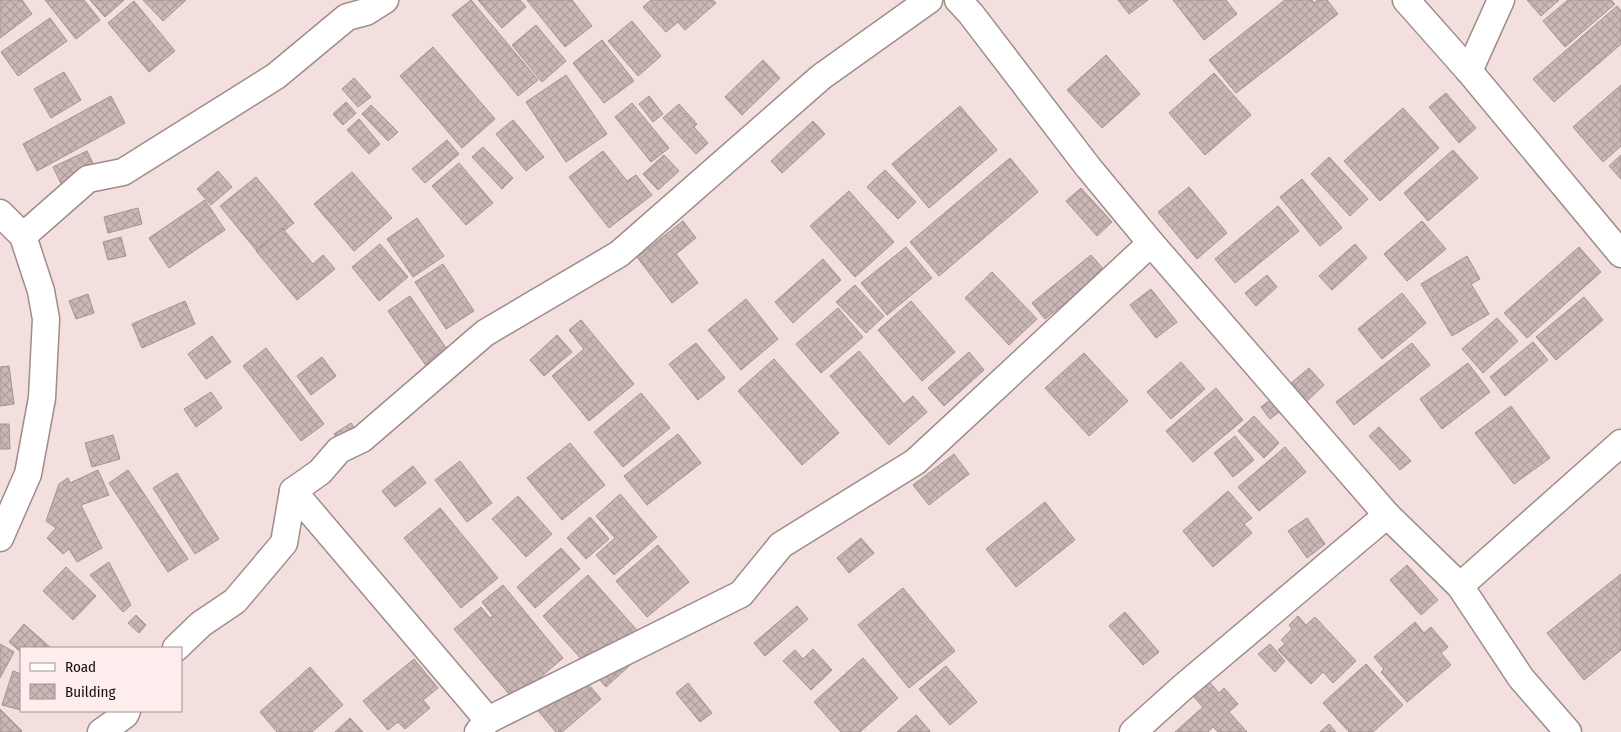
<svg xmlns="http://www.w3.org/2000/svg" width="1621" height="732" font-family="'Fira Sans Condensed',sans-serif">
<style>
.building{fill:url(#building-cross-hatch);stroke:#a59291}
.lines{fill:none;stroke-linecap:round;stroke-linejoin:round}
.street-casing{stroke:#9f8c8b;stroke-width:29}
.street{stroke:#fff;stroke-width:26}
</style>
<defs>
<pattern id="building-cross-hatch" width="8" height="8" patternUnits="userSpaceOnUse" patternTransform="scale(1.25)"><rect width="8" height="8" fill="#cbb8b6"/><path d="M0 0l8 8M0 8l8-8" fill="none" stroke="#ad9d9b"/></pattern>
</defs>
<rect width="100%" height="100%" fill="#f3dfdd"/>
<g class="building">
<path d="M 0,0 L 22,0 L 32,14 L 0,38 Z"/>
<path d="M 45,0 L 84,0 L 100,20 L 76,39 Z"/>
<path d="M 90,0 L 124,0 L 105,17 Z"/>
<path d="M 143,0 L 186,0 L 163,21 Z"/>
<path d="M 471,0 L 538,80 L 518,96 L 452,15 Z"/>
<path d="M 478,0 L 520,0 L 526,7 L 502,28 Z"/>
<path d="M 527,0 L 572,0 L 592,26 L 565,47 Z"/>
<path d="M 651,0 L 713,0 L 716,3 L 685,30 L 678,22 L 666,32 L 643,7 Z"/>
<path d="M 1118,0 L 1148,0 L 1129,14 Z"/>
<path d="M 1173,0 L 1226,0 L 1237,14 L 1204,40 Z"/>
<path d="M 1285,0 L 1312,0 L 1314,3 L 1317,0 L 1327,0 L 1338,14 L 1236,93 L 1209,60 Z"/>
<path d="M 1527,0 L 1559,0 L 1541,16 Z"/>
<path d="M 1568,0 L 1611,0 L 1615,4 L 1565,47 L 1543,21 Z"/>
<path d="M 134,1 L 175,51 L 149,72 L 108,23 Z"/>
<path d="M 1617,6 L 1621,11 L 1621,44 L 1554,102 L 1533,79 Z"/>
<path d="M 50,18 L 67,41 L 18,76 L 1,52 Z"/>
<path d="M 632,21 L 661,56 L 638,76 L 608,41 Z"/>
<path d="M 536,25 L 566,61 L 542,82 L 512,45 Z"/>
<path d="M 602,40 L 634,81 L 604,103 L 573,63 Z"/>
<path d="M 433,47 L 495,119 L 462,148 L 400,76 Z"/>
<path d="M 1106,55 L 1140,94 L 1102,128 L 1067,90 Z"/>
<path d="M 763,60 L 780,78 L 742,115 L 725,97 Z"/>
<path d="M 64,72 L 81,100 L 51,118 L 34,89 Z"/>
<path d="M 1214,73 L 1251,115 L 1205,155 L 1169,113 Z"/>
<path d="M 566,75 L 607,134 L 566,162 L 526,102 Z"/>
<path d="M 354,78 L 371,97 L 358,107 L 342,89 Z"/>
<path d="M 1621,85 L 1621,146 L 1603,162 L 1573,127 Z"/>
<path d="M 1446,93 L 1476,128 L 1459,143 L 1429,107 Z"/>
<path d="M 111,96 L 125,123 L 37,171 L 23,144 Z"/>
<path d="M 649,96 L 663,114 L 653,122 L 639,104 Z"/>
<path d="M 346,102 L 356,113 L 343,125 L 333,114 Z"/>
<path d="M 632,103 L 669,148 L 651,162 L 615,117 Z"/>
<path d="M 679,104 L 697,124 L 694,127 L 708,143 L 696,154 L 663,118 Z"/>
<path d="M 371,105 L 398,132 L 388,141 L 362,114 Z"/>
<path d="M 960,106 L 997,150 L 929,208 L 892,164 Z"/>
<path d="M 1403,108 L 1439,148 L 1380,201 L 1344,161 Z"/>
<path d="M 359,119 L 380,144 L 369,154 L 347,130 Z"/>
<path d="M 513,120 L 544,157 L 526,171 L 496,134 Z"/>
<path d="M 813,121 L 825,134 L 782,173 L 771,161 Z"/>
<path d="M 447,140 L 459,154 L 425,183 L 412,169 Z"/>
<path d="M 483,147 L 513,178 L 502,189 L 472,157 Z"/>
<path d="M 1453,150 L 1478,178 L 1428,221 L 1404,193 Z"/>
<path d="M 87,151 L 102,182 L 68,198 L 53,167 Z"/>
<path d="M 603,151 L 627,181 L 636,175 L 652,195 L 609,228 L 569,177 Z"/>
<path d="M 664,155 L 679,171 L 658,190 L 643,174 Z"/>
<path d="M 1621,155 L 1621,179 L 1609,166 Z"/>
<path d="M 1329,157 L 1368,199 L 1350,216 L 1311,174 Z"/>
<path d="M 1010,158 L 1038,192 L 939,276 L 910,242 Z"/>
<path d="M 459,163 L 493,203 L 466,225 L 432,186 Z"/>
<path d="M 885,170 L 916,202 L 898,219 L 867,187 Z"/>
<path d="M 218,171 L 232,187 L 211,205 L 197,189 Z"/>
<path d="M 352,172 L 392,218 L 354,251 L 314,204 Z"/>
<path d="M 256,177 L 294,223 L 285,230 L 283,228 L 256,250 L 220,206 Z"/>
<path d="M 1302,179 L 1342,228 L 1320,246 L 1280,197 Z"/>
<path d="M 1189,187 L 1227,233 L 1197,259 L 1158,212 Z"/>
<path d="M 1081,188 L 1112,222 L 1097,236 L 1066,201 Z"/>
<path d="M 849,191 L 894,242 L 855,277 L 810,226 Z"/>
<path d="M 205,200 L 225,230 L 169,268 L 149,238 Z"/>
<path d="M 1278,206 L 1299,231 L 1235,283 L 1215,259 Z"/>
<path d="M 138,208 L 142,224 L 108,233 L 104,217 Z"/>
<path d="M 417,218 L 444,256 L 413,277 L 387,239 Z"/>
<path d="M 683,221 L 696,238 L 676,254 L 698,283 L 672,303 L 637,257 Z"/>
<path d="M 1422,221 L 1446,249 L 1407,281 L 1384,254 Z"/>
<path d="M 283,229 L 313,264 L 323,255 L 335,269 L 297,300 L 256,251 Z"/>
<path d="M 121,237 L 126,256 L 108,260 L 103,242 Z"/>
<path d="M 380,244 L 408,277 L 379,301 L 352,267 Z"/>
<path d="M 1355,244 L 1367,258 L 1332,290 L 1319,276 Z"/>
<path d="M 906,247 L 932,278 L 887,315 L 861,283 Z"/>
<path d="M 1579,247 L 1601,272 L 1527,338 L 1504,313 Z"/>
<path d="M 1091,255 L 1105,271 L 1045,319 L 1032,303 Z"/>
<path d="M 1467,256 L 1480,279 L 1471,284 L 1489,314 L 1452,336 L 1421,284 Z"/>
<path d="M 823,259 L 841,280 L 793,323 L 775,302 Z"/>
<path d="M 443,264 L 474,311 L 446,329 L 415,282 Z"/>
<path d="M 992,272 L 1037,319 L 1009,345 L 965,298 Z"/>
<path d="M 1267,275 L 1277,287 L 1256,306 L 1245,293 Z"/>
<path d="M 855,285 L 884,316 L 866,333 L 836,302 Z"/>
<path d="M 1151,289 L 1177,322 L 1156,338 L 1130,305 Z"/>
<path d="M 1402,293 L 1426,323 L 1382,359 L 1358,329 Z"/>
<path d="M 88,294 L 94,313 L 76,319 L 69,301 Z"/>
<path d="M 410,296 L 458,365 L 436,380 L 388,311 Z"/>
<path d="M 1584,297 L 1603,320 L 1556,360 L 1536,337 Z"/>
<path d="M 746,299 L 778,339 L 741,370 L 708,330 Z"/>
<path d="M 185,301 L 195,324 L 142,348 L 132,324 Z"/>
<path d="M 911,301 L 955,352 L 922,381 L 878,330 Z"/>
<path d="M 838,308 L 863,337 L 821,373 L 796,344 Z"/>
<path d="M 1497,318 L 1518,341 L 1483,373 L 1462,349 Z"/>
<path d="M 581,320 L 634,384 L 589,421 L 552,376 L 584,349 L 569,330 Z"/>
<path d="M 557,335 L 572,352 L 544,376 L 530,360 Z"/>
<path d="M 212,336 L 231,362 L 206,379 L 188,354 Z"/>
<path d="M 1533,342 L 1548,360 L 1505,396 L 1490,377 Z"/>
<path d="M 696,343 L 725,378 L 698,400 L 669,364 Z"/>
<path d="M 1412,343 L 1430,365 L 1354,425 L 1336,402 Z"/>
<path d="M 266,348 L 324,424 L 301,441 L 243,366 Z"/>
<path d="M 859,351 L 904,404 L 913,396 L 927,412 L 889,445 L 830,376 Z"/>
<path d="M 969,352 L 984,370 L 944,406 L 928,388 Z"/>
<path d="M 1084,353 L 1128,401 L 1089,436 L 1045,388 Z"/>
<path d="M 322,357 L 336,376 L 311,395 L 297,376 Z"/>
<path d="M 774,359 L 839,433 L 802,465 L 738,391 Z"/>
<path d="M 1181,362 L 1205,389 L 1171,419 L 1147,392 Z"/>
<path d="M 1468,363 L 1490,392 L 1442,429 L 1420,399 Z"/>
<path d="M 9,366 L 14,404 L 0,406 L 0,367 Z"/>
<path d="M 1309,368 L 1324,385 L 1306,402 L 1290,384 Z"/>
<path d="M 1216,388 L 1243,420 L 1193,462 L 1166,431 Z"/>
<path d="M 211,392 L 222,408 L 196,427 L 184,409 Z"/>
<path d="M 641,393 L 670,428 L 623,467 L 594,432 Z"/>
<path d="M 1274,397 L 1283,409 L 1270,419 L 1261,407 Z"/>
<path d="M 1511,406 L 1550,458 L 1514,484 L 1475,433 Z"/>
<path d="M 1254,416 L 1279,443 L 1264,458 L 1238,431 Z"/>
<path d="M 351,423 L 365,444 L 348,455 L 334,434 Z"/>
<path d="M 0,424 L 9,424 L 10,449 L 0,449 Z"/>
<path d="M 1379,427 L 1411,461 L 1400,470 L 1369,436 Z"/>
<path d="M 678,434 L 701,463 L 647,505 L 624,476 Z"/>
<path d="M 113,435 L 120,459 L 92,467 L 85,443 Z"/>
<path d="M 1235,436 L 1254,460 L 1233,477 L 1214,453 Z"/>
<path d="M 570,443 L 605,485 L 562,520 L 527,478 Z"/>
<path d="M 1285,447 L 1306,472 L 1259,511 L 1238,487 Z"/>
<path d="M 954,454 L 969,474 L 929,505 L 913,485 Z"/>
<path d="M 460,461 L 492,503 L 467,522 L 435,480 Z"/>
<path d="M 413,466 L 426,483 L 395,507 L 382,491 Z"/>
<path d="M 98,470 L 109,495 L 81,505 L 102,548 L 77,562 L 69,549 L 63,554 L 47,538 L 56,528 L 46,521 L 59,484 L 68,478 L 70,483 Z"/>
<path d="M 128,470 L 188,559 L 168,572 L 109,483 Z"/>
<path d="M 177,473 L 219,539 L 195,554 L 153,488 Z"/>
<path d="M 1228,491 L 1252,518 L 1244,524 L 1252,533 L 1213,567 L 1183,531 Z"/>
<path d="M 620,494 L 657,537 L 614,575 L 596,555 L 615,538 L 596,516 Z"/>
<path d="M 518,496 L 552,534 L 526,557 L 492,519 Z"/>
<path d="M 1045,502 L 1075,540 L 1016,587 L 986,549 Z"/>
<path d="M 440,508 L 498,578 L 461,608 L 404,538 Z"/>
<path d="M 590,517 L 609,539 L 586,559 L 567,538 Z"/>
<path d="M 1307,518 L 1325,544 L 1307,558 L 1288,531 Z"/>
<path d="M 861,538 L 874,553 L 849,573 L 837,558 Z"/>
<path d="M 658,545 L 689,582 L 647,617 L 616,581 Z"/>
<path d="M 561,548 L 580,569 L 535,608 L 517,587 Z"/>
<path d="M 109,562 L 131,605 L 123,612 L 90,575 Z"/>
<path d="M 1407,565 L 1438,600 L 1421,615 L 1390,580 Z"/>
<path d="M 66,567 L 96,596 L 73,620 L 43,591 Z"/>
<path d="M 1621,574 L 1621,650 L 1584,680 L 1547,633 Z"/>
<path d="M 588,575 L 651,646 L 606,687 L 543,616 Z"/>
<path d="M 503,585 L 563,658 L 514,700 L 454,629 L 481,607 L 490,618 L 493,616 L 482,602 Z"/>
<path d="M 903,588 L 955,651 L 909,688 L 858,625 Z"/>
<path d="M 797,606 L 808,619 L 765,656 L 754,643 Z"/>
<path d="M 1125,612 L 1159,652 L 1143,665 L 1109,626 Z"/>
<path d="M 136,615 L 146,625 L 139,633 L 128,623 Z"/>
<path d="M 1298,616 L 1306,625 L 1315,617 L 1356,661 L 1333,683 L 1323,672 L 1311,684 L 1278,650 L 1285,644 L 1281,640 L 1292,629 L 1289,625 Z"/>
<path d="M 1415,622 L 1424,633 L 1431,627 L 1448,647 L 1441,653 L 1451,665 L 1407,702 L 1381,672 L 1384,669 L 1374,657 Z"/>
<path d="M 24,624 L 51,648 L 21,648 L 21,652 L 9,642 Z"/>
<path d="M 0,644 L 14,652 L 0,678 Z"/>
<path d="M 1270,644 L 1285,661 L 1275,672 L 1258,654 Z"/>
<path d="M 813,649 L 832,670 L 811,690 L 783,661 L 795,650 L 803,659 Z"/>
<path d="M 863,658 L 898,698 L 860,732 L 841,732 L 814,702 Z"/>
<path d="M 414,659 L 438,688 L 423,700 L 430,708 L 405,729 L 398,722 L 388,730 L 363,701 Z"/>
<path d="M 1366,664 L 1403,705 L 1373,732 L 1349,732 L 1323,703 Z"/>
<path d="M 946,666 L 977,702 L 950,725 L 919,689 Z"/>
<path d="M 310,667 L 343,705 L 312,732 L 277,732 L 260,712 Z"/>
<path d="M 576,670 L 601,699 L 562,732 L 556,732 L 534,706 Z"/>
<path d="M 13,671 L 21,674 L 21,710 L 2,705 Z"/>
<path d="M 1206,678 L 1219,693 L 1224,688 L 1238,704 L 1229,712 L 1247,732 L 1218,732 L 1213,727 L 1208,732 L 1175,732 L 1203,707 L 1190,693 Z"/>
<path d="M 688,683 L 712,713 L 700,722 L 676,693 Z"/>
<path d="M 0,709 L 22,731 L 21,732 L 0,732 Z"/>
<path d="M 916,715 L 930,731 L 929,732 L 897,732 Z"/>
<path d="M 350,718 L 363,732 L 335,732 Z"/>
<path d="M 1329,724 L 1336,732 L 1320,732 Z"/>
</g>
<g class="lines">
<defs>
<g id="street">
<path d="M 958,0 L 971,14 L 1088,167 L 1151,243 L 1387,515 L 1460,586 L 1521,678 L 1568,732"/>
<path d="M 1406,0 L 1469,71 L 1621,254"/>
<path d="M 1469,71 L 1501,0"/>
<path d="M 0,213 L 23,236 L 41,291 L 46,319 L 42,398 L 28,474 L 0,538"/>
<path d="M 23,236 L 88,179 L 123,172 L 276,76 L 347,17 L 366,12 L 385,0"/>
<path d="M 1460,586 L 1621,443"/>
<path d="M 176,648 L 201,624 L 235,601 L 284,543 L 293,491"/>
<path d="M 488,720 L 293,491 L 320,472 L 339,450 L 362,439 L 485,333 L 619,254 L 821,77 L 929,0"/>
<path d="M 101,732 L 125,715 L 127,711"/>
<path d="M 478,732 L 488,720 L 741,594 L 781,545 L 915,462 L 1151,243"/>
<path d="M 1133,732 L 1183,687 L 1387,515"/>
</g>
</defs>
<use href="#street" class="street-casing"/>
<use href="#street" class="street"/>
</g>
<rect x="20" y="647" width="162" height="65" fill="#fdedec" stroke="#a09493"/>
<rect x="30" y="663" width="25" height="8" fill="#ffffff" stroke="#a09493"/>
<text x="65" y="672" font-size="15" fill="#140e0d">Road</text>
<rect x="30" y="684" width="25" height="15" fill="url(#building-cross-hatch)" stroke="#a09493"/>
<text x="65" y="697" font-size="15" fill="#140e0d">Building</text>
</svg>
